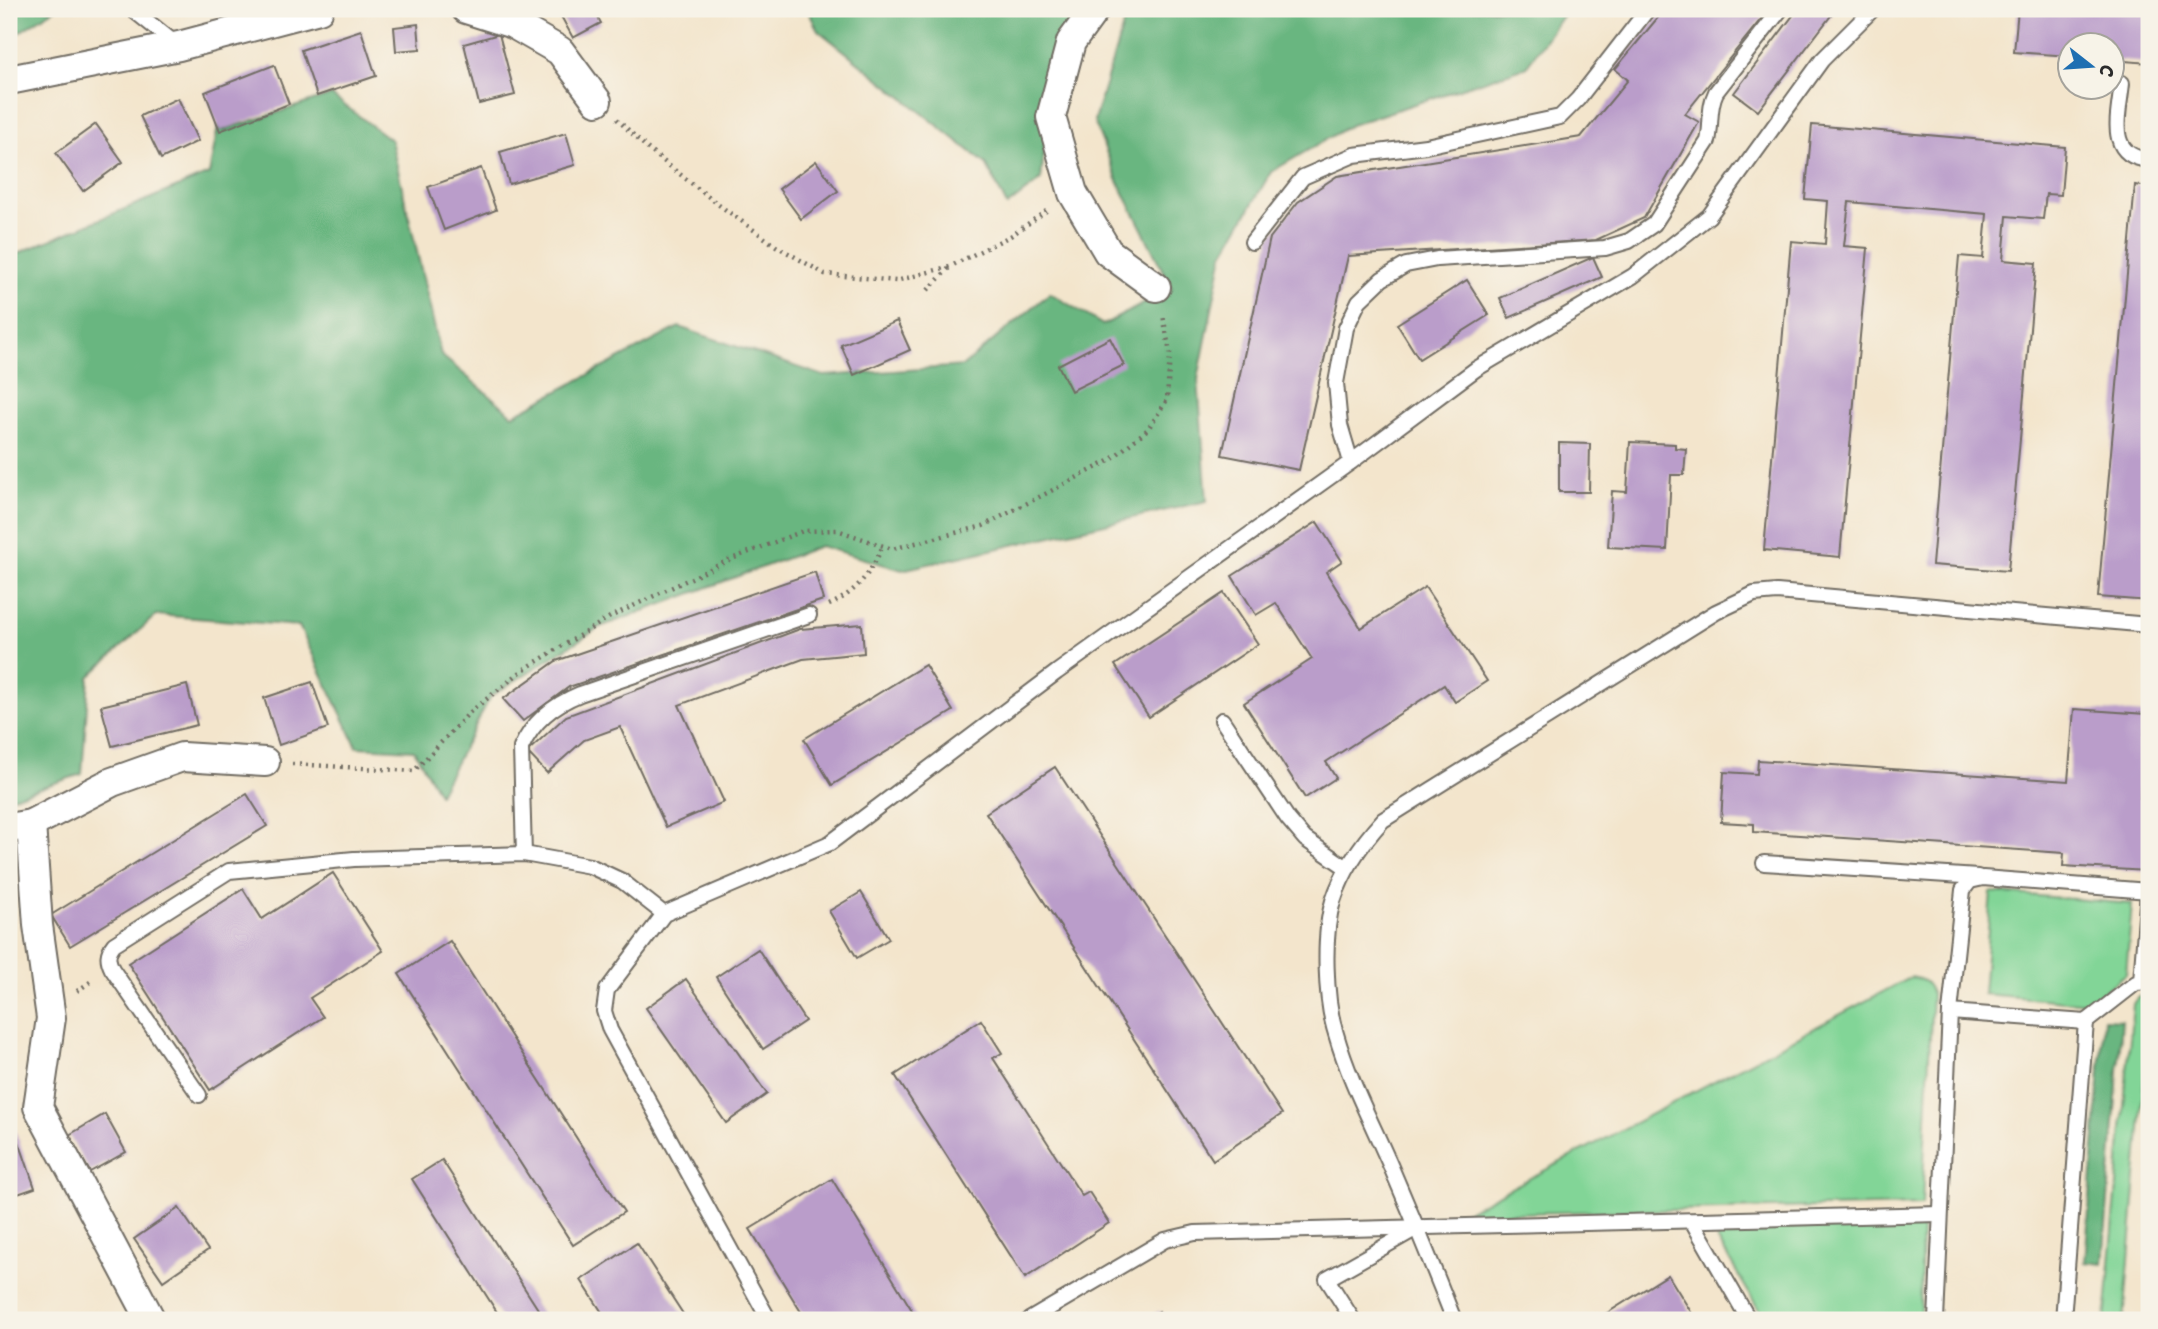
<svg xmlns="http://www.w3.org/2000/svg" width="2158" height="1329" font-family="'Shantell Sans',sans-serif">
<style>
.green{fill:#82d597;stroke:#568061;stroke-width:2}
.forest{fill:#69b680;stroke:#4a7056;stroke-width:2}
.building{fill:#ba9dca}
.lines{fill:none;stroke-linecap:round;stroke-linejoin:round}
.service-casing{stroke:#716c63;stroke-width:18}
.minor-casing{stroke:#716c63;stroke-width:32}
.path{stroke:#716c63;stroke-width:4.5;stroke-dasharray:2 5;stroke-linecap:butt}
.service{stroke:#fff;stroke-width:14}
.minor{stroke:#fff;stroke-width:28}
</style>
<rect width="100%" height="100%" fill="#f7f3e8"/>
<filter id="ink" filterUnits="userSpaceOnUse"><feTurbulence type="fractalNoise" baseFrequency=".0143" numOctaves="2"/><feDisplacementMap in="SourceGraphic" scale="14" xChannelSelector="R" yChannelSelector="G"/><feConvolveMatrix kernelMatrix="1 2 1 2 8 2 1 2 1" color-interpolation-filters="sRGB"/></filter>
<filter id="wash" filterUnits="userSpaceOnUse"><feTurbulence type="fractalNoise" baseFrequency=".00686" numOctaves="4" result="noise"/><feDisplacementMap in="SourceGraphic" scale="28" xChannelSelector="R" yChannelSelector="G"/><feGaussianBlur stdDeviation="1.57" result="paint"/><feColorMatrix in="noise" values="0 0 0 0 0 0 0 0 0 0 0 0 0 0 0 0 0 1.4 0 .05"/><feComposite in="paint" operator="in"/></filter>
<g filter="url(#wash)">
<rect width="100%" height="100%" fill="#f3e5cc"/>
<g class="green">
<path d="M 1991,892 L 2132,904 L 2126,974 L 2088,1003 L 1983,994 Z"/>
<path d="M 1911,977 C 1923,979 1928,982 1932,994 L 1922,1205 L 1462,1214 Z"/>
<path d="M 2149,991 L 2149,1021 L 2124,1320 L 2105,1320 L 2133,1004 L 2137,998 Z"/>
<path d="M 1922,1224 L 1920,1320 L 1765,1320 L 1717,1239 L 1721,1230 L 1727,1228 Z"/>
</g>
<g class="forest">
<path d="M 9,9 L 55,9 L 9,39 Z"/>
<path d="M 807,9 L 1088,9 L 1052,75 L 1041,180 L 1007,206 L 986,164 L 818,30 Z"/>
<path d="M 1128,9 L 1567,9 L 1526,67 L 1351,125 L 1271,172 L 1223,254 L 1198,379 L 1207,501 L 902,570 L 820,546 L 600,627 L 491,696 L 439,794 L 414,750 L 357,747 L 299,626 L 156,615 L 89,677 L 82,774 L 9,798 L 9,257 L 209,174 L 218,127 L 221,131 L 331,95 L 391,140 L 441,355 L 513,415 L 679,327 L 824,376 L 963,366 L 1050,293 L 1103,325 L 1172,289 L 1117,179 L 1094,121 Z"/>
<path d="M 2104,1019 L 2122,1020 L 2103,1264 L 2085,1262 Z"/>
</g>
<g id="blocks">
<g class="building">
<path d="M 557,9 L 593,9 L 601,23 L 573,38 Z"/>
<path d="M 1665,9 L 1769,9 L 1685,114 L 1699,122 L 1644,218 L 1596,240 L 1348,256 L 1299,470 L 1222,455 L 1270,238 L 1298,202 L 1337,176 L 1581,137 L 1628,80 L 1615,69 Z"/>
<path d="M 1798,9 L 1836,9 L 1758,111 L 1734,93 Z"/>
<path d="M 2018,9 L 2149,9 L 2149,63 L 2112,60 L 2112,46 L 2070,46 L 2070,56 L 2014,52 Z"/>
<path d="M 418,24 L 420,49 L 396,51 L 394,27 Z"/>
<path d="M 361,30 L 376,76 L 317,96 L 301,50 Z"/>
<path d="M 499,34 L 515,95 L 479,104 L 464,44 Z"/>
<path d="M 274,65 L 289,104 L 220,131 L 205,92 Z"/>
<path d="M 178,98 L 198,141 L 161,159 L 140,116 Z"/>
<path d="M 96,124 L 123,162 L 83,191 L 56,153 Z"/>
<path d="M 1812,125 L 2065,147 L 2061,195 L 2046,194 L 2043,219 L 2007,216 L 2003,260 L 2036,263 L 2008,571 L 1932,565 L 1959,256 L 1983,258 L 1987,214 L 1849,202 L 1844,246 L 1868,248 L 1840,557 L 1764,550 L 1791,241 L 1825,244 L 1828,201 L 1805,199 Z"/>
<path d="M 9,128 L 16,153 L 9,155 Z"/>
<path d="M 566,133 L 575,165 L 509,184 L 500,152 Z"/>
<path d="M 816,161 L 838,191 L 801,219 L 779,189 Z"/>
<path d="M 481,168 L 496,210 L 444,230 L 428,187 Z"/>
<path d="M 2135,185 L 2149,187 L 2149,601 L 2098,597 Z"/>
<path d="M 1593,257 L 1602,277 L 1509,318 L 1500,298 Z"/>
<path d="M 1467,280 L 1489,315 L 1419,359 L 1397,324 Z"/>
<path d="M 897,321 L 910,350 L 854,375 L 841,345 Z"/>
<path d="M 1110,338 L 1124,365 L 1071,391 L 1058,365 Z"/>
<path d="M 1630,442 L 1675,444 L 1675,448 L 1686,449 L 1684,475 L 1671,475 L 1667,550 L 1608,547 L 1612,491 L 1627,492 Z"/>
<path d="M 1559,443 L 1590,444 L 1589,492 L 1559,492 Z"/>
<path d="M 1317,522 L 1342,561 L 1326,572 L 1361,628 L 1425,587 L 1487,681 L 1455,702 L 1444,685 L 1326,762 L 1336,778 L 1305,798 L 1244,703 L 1312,659 L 1276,603 L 1256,615 L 1232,576 Z"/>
<path d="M 815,572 L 823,600 L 569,687 L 523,721 L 503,699 L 556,661 Z"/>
<path d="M 1224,593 L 1258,644 L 1149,717 L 1115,665 Z"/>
<path d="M 862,624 L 864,653 L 803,659 L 679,705 L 724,802 L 666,827 L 620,727 L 584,740 L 547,773 L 527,752 L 566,716 L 800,629 Z"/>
<path d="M 925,665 L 953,711 L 832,785 L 804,739 Z"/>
<path d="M 312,682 L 328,728 L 279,745 L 264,698 Z"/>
<path d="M 187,685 L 197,725 L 112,746 L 101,706 Z"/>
<path d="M 2074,709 L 2146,714 L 2140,798 L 2149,799 L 2149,859 L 2147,871 L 2063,866 L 2064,853 L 1754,832 L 1754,824 L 1721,822 L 1724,772 L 1757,774 L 1758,760 L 2068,781 Z"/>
<path d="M 1055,767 L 1282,1114 L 1213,1160 L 986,813 Z"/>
<path d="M 247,794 L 267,826 L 70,946 L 51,915 Z"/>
<path d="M 333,873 L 383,951 L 310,998 L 323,1017 L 210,1090 L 128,963 L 243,889 L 262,919 Z"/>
<path d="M 861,892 L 889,939 L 857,958 L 829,911 Z"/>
<path d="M 450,941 L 624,1212 L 573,1245 L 399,974 Z"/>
<path d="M 758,949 L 805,1021 L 763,1049 L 716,977 Z"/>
<path d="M 686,979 L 767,1094 L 726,1123 L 646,1008 Z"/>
<path d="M 981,1020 L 1002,1053 L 993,1058 L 1082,1196 L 1089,1192 L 1109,1223 L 1025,1278 L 895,1075 Z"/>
<path d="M 105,1114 L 126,1152 L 90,1172 L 69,1135 Z"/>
<path d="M 14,1127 L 35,1188 L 9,1197 L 9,1128 Z"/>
<path d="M 442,1160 L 545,1320 L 502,1320 L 412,1179 Z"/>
<path d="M 832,1179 L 918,1320 L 806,1320 L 750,1229 Z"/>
<path d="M 179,1208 L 208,1250 L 163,1281 L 134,1239 Z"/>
<path d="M 637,1243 L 687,1320 L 607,1320 L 581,1280 Z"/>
<path d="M 1668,1275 L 1696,1320 L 1596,1320 Z"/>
<path d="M 1159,1311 L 1165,1320 L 1145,1320 Z"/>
</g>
</g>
</g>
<g filter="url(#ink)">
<use href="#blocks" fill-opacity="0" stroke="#716c63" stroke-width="2"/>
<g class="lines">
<defs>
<g id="service">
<path d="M 132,9 L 177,45"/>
<path d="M 2122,83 C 2119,115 2105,156 2149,160"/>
<path d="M 1252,242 L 1303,177 L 1354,155 L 1426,146 L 1560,117 L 1578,99 L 1648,9"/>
<path d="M 1351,462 L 1340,425 L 1336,383 L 1346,328 L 1359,301 L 1382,279 L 1406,265 L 1437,259 L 1605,248 L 1629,241 L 1654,224 L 1708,141 C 1712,124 1708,108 1716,92 L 1781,9"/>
<path d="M 1222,720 L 1288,819 L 1305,839 L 1347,868"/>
<path d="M 524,854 L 521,748 C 533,721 553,705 580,694 L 809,615"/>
<path d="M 1764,863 L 1978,877"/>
<path d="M 2141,981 L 2148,891"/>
<path d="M 1950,1012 L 2086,1022 L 2136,983 L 2149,982"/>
<path d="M 199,1095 L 112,969 C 107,959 107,953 114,944 L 229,871 L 354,859 L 524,854 L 590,866 L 622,881 L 664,914"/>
<path d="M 1692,1221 L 1749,1320"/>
<path d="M 769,1320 L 610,1030 L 604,1011 L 607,990 L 664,914 L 830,843 L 1057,672 L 1351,462 L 1476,369 L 1633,276 L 1709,216 L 1822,60 L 1873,9"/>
<path d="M 1029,1320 L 1165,1240 L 1195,1233 L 1940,1214"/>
<path d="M 1353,1320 L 1327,1279 L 1417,1228"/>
<path d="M 1454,1320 C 1434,1269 1413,1218 1391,1167 C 1372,1123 1349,1080 1336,1034 C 1325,1000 1323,935 1333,901 C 1343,870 1361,844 1383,820 L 1716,612 L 1754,594 L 1777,592 L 2149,625"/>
<path d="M 1936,1320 L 1950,1012 L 1963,890 L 1970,881 L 1983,878 L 2149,891"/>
<path d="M 2063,1320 L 2086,1022"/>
</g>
<g id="minor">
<path d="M 466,9 L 513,24 L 560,51 L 597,101"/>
<path d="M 1095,9 L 1071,42 L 1051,117 L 1073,193 L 1108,252 L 1156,287"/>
<path d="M 9,80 L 179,46 L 319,9"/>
<path d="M 31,824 L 38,925 L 51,1018 L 38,1107 L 151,1320"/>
<path d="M 9,828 L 31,824 L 112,782 L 182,757 L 265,762"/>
</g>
</defs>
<use href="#service" class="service-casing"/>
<use href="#minor" class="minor-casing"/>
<g class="path">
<path d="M 617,119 L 648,149 L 719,205 L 776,246 L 825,274 L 896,281 L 951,266 L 1012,235 L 1049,209"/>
<path d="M 928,290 L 950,267"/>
<path d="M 829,605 C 856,593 872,572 883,545"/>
<path d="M 292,764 L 414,771 L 469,713 L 523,670 L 610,617 L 729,560 L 803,531 L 837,530 L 892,549 L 983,526 L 1109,461 L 1148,429 L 1167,400 L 1170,353 L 1163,315"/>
<path d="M 77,991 L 93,980"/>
</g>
<use href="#service" class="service"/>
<use href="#minor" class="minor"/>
</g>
</g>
<rect width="2158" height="1329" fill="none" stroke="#f7f3e8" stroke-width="35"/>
<g transform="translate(2091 66) rotate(107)"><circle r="33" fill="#f7f3e8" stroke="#a5a39c" stroke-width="2"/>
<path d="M0-5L12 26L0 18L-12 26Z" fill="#1f6fb2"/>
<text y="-10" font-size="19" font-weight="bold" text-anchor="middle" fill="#2b2b2b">С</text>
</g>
</svg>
